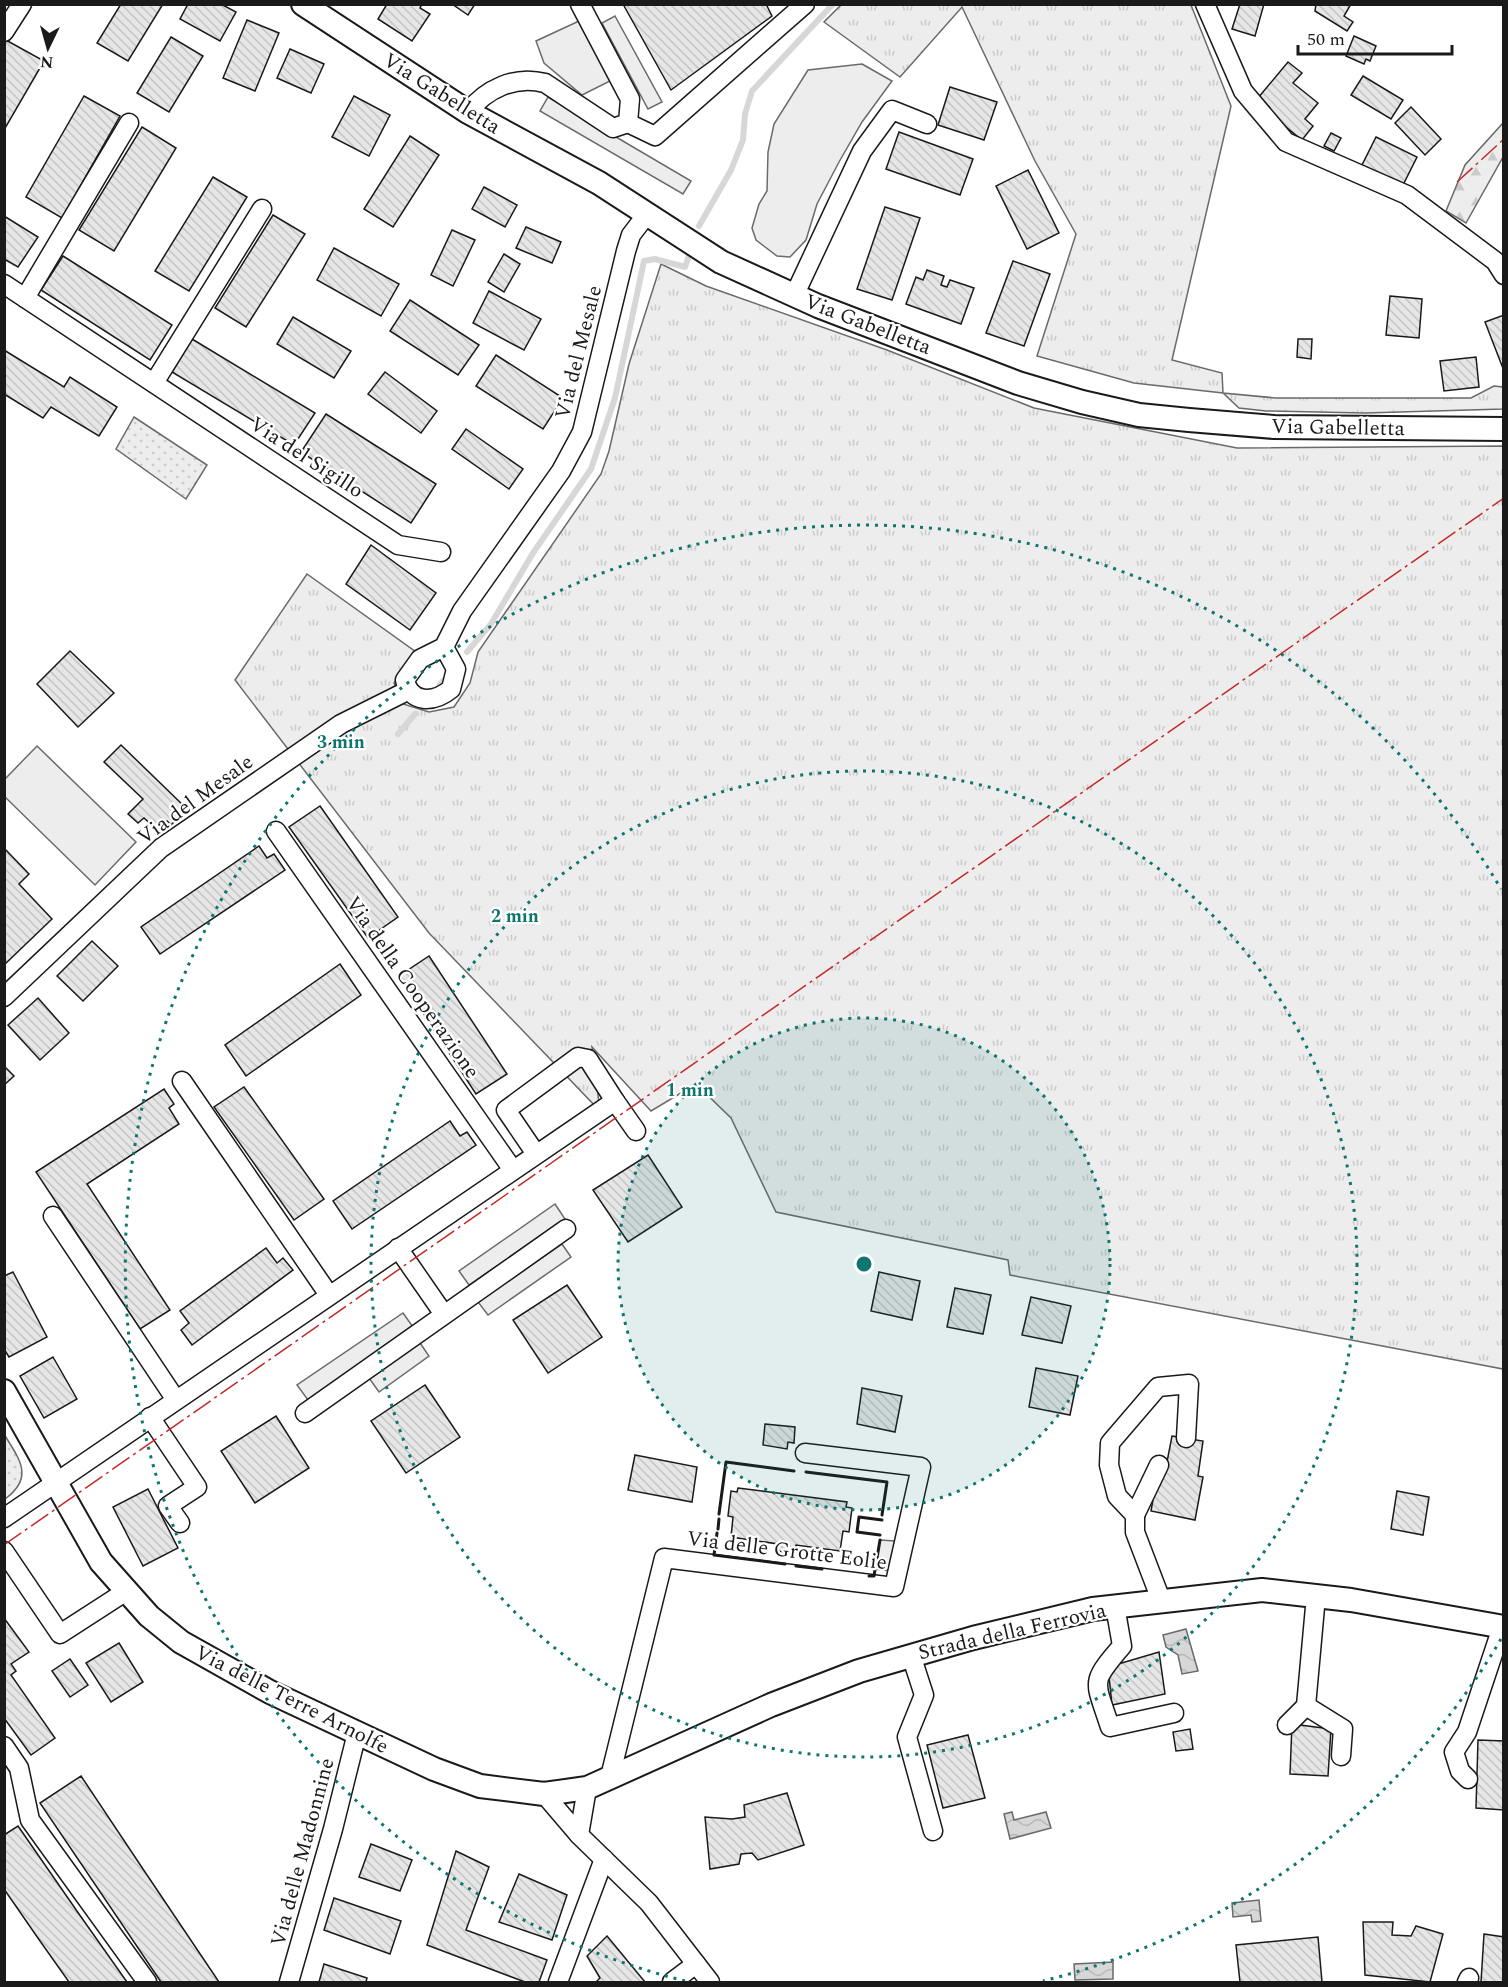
<svg xmlns="http://www.w3.org/2000/svg" width="1508" height="1987" font-family="Spectral,serif">
<style>
.grass{fill:url(#grass-tufts);stroke:#6a6a6a;stroke-width:1.5}
.forest{fill:url(#forest-firs);stroke:#6a6a6a;stroke-width:1.5}
.park{fill:url(#park-dots);stroke:#6a6a6a;stroke-width:1.5}
.built{fill:#ededed;stroke:#6a6a6a;stroke-width:1.5}
.water{fill:url(#water-waves);stroke:#6a6a6a;stroke-width:1.5}
.lines{fill:none;stroke-linecap:round;stroke-linejoin:round}
.stream{stroke:#d7d7d7;stroke-width:6}
.building{fill:url(#building-back-hatch);stroke:#1a1a1a;stroke-width:1.5}
.minor-casing{stroke:#1a1a1a;stroke-width:21}
.tertiary-casing{stroke:#1a1a1a;stroke-width:26}
.minor{stroke:#fff;stroke-width:18}
.tertiary{stroke:#fff;stroke-width:22}
.wall{stroke:#1a1a1a;stroke-width:3}
.power{stroke:#c62828;stroke-width:1.5;stroke-dasharray:21 4.5 3 4.5;stroke-linecap:butt}
.ring{fill:none;stroke:#0f766e;stroke-width:3;stroke-dasharray:3 6}
.labels{text-anchor:middle;stroke-width:4.5;stroke-linejoin:round;paint-order:stroke}
.street-label{font-size:21px;fill:#1a1a1a;stroke:#fff}
.centre{fill:#0f766e;stroke:#fff;stroke-width:3}
.ring-label{font-size:18px;text-anchor:middle;font-weight:bold;fill:#0f766e;stroke:#fff;stroke-width:4.5;stroke-linejoin:round;paint-order:stroke}
</style>
<defs>
<pattern id="grass-tufts" width="24" height="20" patternUnits="userSpaceOnUse" patternTransform="scale(1.5)"><rect width="24" height="20" fill="#ededed"/><path d="M3 7l-1-3M5 7V3M7 7l1-3M15 17l-1-3M17 17v-4M19 17l1-3" fill="none" stroke="#cbcbcb"/></pattern>
<pattern id="forest-firs" width="22" height="20" patternUnits="userSpaceOnUse" patternTransform="scale(1.5)"><rect width="22" height="20" fill="#ededed"/><path d="M5 1l3.5 6h-7zM16 11l3.5 6h-7z" fill="#cbcbcb"/></pattern>
<pattern id="park-dots" width="8" height="8" patternUnits="userSpaceOnUse" patternTransform="scale(1.5)"><rect width="8" height="8" fill="#ededed"/><path d="M2 2h.1M6 6h.1" fill="none" stroke="#cbcbcb" stroke-width="1.8" stroke-linecap="round"/></pattern>
<pattern id="water-waves" width="16" height="10" patternUnits="userSpaceOnUse" patternTransform="scale(1.5)"><rect width="16" height="10" fill="#d7d7d7"/><path d="M0 5q4-4 8 0t8 0" fill="none" stroke="#b8b8b8"/></pattern>
<pattern id="building-back-hatch" width="6" height="6" patternUnits="userSpaceOnUse" patternTransform="scale(1.5)"><rect width="6" height="6" fill="#e6e6e6"/><path d="M-1 5l2 2M0 0l6 6M5-1l2 2" fill="none" stroke="#c5c5c5"/></pattern>
</defs>
<rect width="100%" height="100%" fill="#fff"/>
<g class="grass">
<path d="M 841,5 L 1191,5 L 1231,106 L 1172,360 L 1222,373 L 1223,393 L 1276,398 L 1471,398 L 1494,386 L 1503,387 L 1503,409 L 1365,413 L 1266,411 L 1239,408 L 1223,393 L 1134,383 L 1037,356 L 1076,234 L 1035,161 L 962,7 L 900,77 L 824,22 Z"/>
<path d="M 661,264 L 706,286 L 887,350 L 1034,408 L 1237,448 L 1503,446 L 1503,1369 L 1010,1275 L 1008,1260 L 776,1212 L 731,1118 L 696,1084 L 651,1111 L 592,1047 L 600,1111 L 429,933 L 235,680 L 307,574 L 416,652 L 394,683 L 403,704 L 429,712 L 454,707 L 470,683 L 478,652 L 601,474 L 609,451 L 629,364 Z"/>
</g>
<path class="forest" d="M 1503,123 L 1503,157 L 1466,223 L 1446,211 L 1465,165 Z"/>
<g class="park">
<path d="M 134,417 L 207,465 L 186,499 L 116,449 Z"/>
<path d="M 4,1434 C 19,1459 35,1477 5,1499 Z"/>
</g>
<g class="built">
<path d="M 615,16 L 662,102 L 648,109 L 602,23 Z"/>
<path d="M 579,21 L 610,81 L 582,95 L 544,63 L 536,41 Z"/>
<path d="M 862,64 L 892,81 L 862,122 L 839,162 L 817,204 L 806,240 L 790,257 L 777,256 L 756,240 L 752,228 L 759,204 L 767,191 L 768,152 L 774,124 L 808,70 Z"/>
<path d="M 548,97 L 691,181 L 683,194 L 540,111 Z"/>
<path d="M 37,746 L 136,842 L 95,885 L 5,797 L 5,779 Z"/>
<path d="M 555,1204 L 565,1219 L 469,1285 L 459,1271 Z"/>
<path d="M 562,1244 L 571,1257 L 488,1315 L 478,1302 Z"/>
<path d="M 403,1313 L 413,1327 L 308,1400 L 297,1385 Z"/>
<path d="M 420,1343 L 429,1356 L 379,1392 L 369,1378 Z"/>
<path d="M 880,1540 L 895,1541 L 891,1571 L 875,1569 Z"/>
</g>
<g class="water">
<path d="M 1186,1629 L 1198,1671 L 1182,1674 L 1178,1655 L 1166,1647 L 1163,1635 Z"/>
<path d="M 1012,1812 L 1014,1820 L 1046,1812 L 1051,1828 L 1010,1839 L 1004,1814 Z"/>
<path d="M 1259,1900 L 1261,1921 L 1252,1922 L 1251,1915 L 1233,1917 L 1232,1903 Z"/>
<path d="M 1113,1962 L 1113,1979 L 1075,1980 L 1074,1964 Z"/>
</g>
<g class="lines">
<g class="stream">
<path d="M 699,226 L 731,170 L 743,140 L 745,114 L 752,91 L 833,4"/>
<path d="M 467,652 L 491,624 L 533,553 L 591,469 L 615,398 L 644,261 L 655,259 L 685,267 L 690,253"/>
<path d="M 440,684 L 443,681"/>
<path d="M 398,734 L 415,714"/>
</g>
</g>
<g class="building">
<path d="M 121,4 L 163,4 L 128,61 L 97,43 Z"/>
<path d="M 188,4 L 221,4 L 236,12 L 220,41 L 180,19 Z"/>
<path d="M 387,4 L 422,4 L 420,8 L 430,14 L 412,41 L 378,19 Z"/>
<path d="M 452,4 L 475,4 L 468,15 Z"/>
<path d="M 623,4 L 766,4 L 772,16 L 671,90 Z"/>
<path d="M 1240,4 L 1264,4 L 1255,36 L 1232,29 Z"/>
<path d="M 1316,4 L 1351,4 L 1344,16 L 1353,22 L 1347,31 L 1315,11 Z"/>
<path d="M 247,20 L 279,33 L 255,91 L 223,78 Z"/>
<path d="M 1354,36 L 1376,46 L 1370,61 L 1366,59 L 1364,64 L 1346,56 Z"/>
<path d="M 171,37 L 203,56 L 169,112 L 137,93 Z"/>
<path d="M 4,39 L 44,61 L 4,130 Z"/>
<path d="M 290,49 L 324,64 L 311,93 L 277,78 Z"/>
<path d="M 1288,62 L 1302,73 L 1293,83 L 1318,103 L 1305,119 L 1313,126 L 1302,140 L 1266,111 L 1269,107 L 1258,98 Z"/>
<path d="M 1363,76 L 1403,100 L 1391,119 L 1351,95 Z"/>
<path d="M 950,87 L 997,102 L 984,140 L 938,125 Z"/>
<path d="M 84,96 L 120,116 L 62,218 L 26,197 Z"/>
<path d="M 354,96 L 390,115 L 369,156 L 332,137 Z"/>
<path d="M 1411,107 L 1441,139 L 1425,155 L 1395,123 Z"/>
<path d="M 142,127 L 176,148 L 114,251 L 79,230 Z"/>
<path d="M 899,132 L 973,159 L 960,195 L 886,169 Z"/>
<path d="M 1331,133 L 1341,138 L 1334,151 L 1324,146 Z"/>
<path d="M 410,136 L 439,155 L 393,227 L 364,209 Z"/>
<path d="M 1376,137 L 1417,157 L 1402,187 L 1361,167 Z"/>
<path d="M 1028,170 L 1059,233 L 1027,249 L 996,186 Z"/>
<path d="M 213,177 L 247,197 L 189,291 L 155,271 Z"/>
<path d="M 484,187 L 517,205 L 505,227 L 472,209 Z"/>
<path d="M 885,207 L 920,218 L 892,300 L 857,289 Z"/>
<path d="M 273,215 L 305,234 L 246,327 L 215,308 Z"/>
<path d="M 4,216 L 38,237 L 18,267 L 4,259 Z"/>
<path d="M 526,227 L 561,242 L 552,263 L 516,248 Z"/>
<path d="M 452,230 L 475,240 L 453,286 L 431,275 Z"/>
<path d="M 334,248 L 399,284 L 381,316 L 317,280 Z"/>
<path d="M 504,254 L 520,264 L 504,292 L 488,282 Z"/>
<path d="M 63,256 L 172,325 L 150,360 L 41,290 Z"/>
<path d="M 1013,261 L 1050,274 L 1024,346 L 986,333 Z"/>
<path d="M 927,270 L 944,276 L 941,285 L 947,287 L 950,280 L 974,288 L 961,324 L 906,304 L 916,277 L 923,280 Z"/>
<path d="M 489,291 L 541,319 L 524,350 L 473,323 Z"/>
<path d="M 1390,296 L 1422,299 L 1419,338 L 1386,335 Z"/>
<path d="M 410,300 L 479,345 L 458,375 L 390,331 Z"/>
<path d="M 1504,315 L 1504,371 L 1485,322 Z"/>
<path d="M 293,317 L 351,351 L 334,378 L 277,344 Z"/>
<path d="M 192,339 L 315,413 L 294,445 L 172,372 Z"/>
<path d="M 1298,339 L 1312,339 L 1311,359 L 1297,357 Z"/>
<path d="M 4,350 L 64,387 L 70,377 L 117,407 L 99,436 L 51,407 L 43,418 L 4,394 Z"/>
<path d="M 496,355 L 563,398 L 543,429 L 476,386 Z"/>
<path d="M 1476,357 L 1479,387 L 1444,391 L 1440,361 Z"/>
<path d="M 385,372 L 437,411 L 421,433 L 368,394 Z"/>
<path d="M 326,414 L 436,484 L 411,523 L 301,452 Z"/>
<path d="M 466,429 L 523,469 L 509,489 L 452,449 Z"/>
<path d="M 371,545 L 436,593 L 410,630 L 346,584 Z"/>
<path d="M 70,651 L 114,693 L 78,727 L 37,684 Z"/>
<path d="M 121,745 L 187,809 L 171,825 L 167,821 L 157,830 L 144,818 L 138,823 L 128,814 L 143,799 L 104,762 Z"/>
<path d="M 320,806 L 398,917 L 368,938 L 289,827 Z"/>
<path d="M 259,846 L 267,858 L 274,854 L 285,870 L 160,954 L 141,927 Z"/>
<path d="M 4,848 L 29,874 L 19,884 L 52,919 L 4,965 Z"/>
<path d="M 92,941 L 118,966 L 83,1001 L 57,976 Z"/>
<path d="M 429,956 L 507,1074 L 476,1094 L 399,976 Z"/>
<path d="M 340,964 L 361,995 L 246,1076 L 225,1045 Z"/>
<path d="M 38,998 L 69,1033 L 40,1060 L 8,1025 Z"/>
<path d="M 4,1066 L 14,1076 L 4,1085 Z"/>
<path d="M 244,1087 L 324,1199 L 294,1220 L 214,1107 Z"/>
<path d="M 164,1089 L 174,1104 L 169,1108 L 179,1124 L 87,1184 L 170,1310 L 140,1329 L 36,1172 Z"/>
<path d="M 450,1121 L 460,1136 L 467,1132 L 476,1145 L 352,1229 L 333,1201 Z"/>
<path d="M 648,1155 L 682,1207 L 628,1242 L 593,1190 Z"/>
<path d="M 266,1248 L 277,1263 L 283,1258 L 293,1270 L 192,1345 L 181,1330 L 189,1323 L 180,1311 Z"/>
<path d="M 13,1272 L 47,1337 L 9,1357 L 4,1349 L 4,1276 Z"/>
<path d="M 879,1272 L 920,1281 L 912,1320 L 871,1311 Z"/>
<path d="M 567,1285 L 602,1337 L 548,1373 L 513,1320 Z"/>
<path d="M 955,1288 L 991,1295 L 983,1334 L 947,1327 Z"/>
<path d="M 1031,1297 L 1071,1306 L 1062,1343 L 1022,1335 Z"/>
<path d="M 53,1357 L 77,1399 L 44,1418 L 20,1376 Z"/>
<path d="M 1036,1368 L 1078,1376 L 1070,1415 L 1029,1407 Z"/>
<path d="M 425,1385 L 460,1437 L 406,1473 L 371,1421 Z"/>
<path d="M 862,1388 L 902,1396 L 895,1432 L 857,1424 Z"/>
<path d="M 276,1416 L 309,1468 L 255,1503 L 221,1451 Z"/>
<path d="M 765,1424 L 795,1427 L 794,1443 L 788,1442 L 787,1449 L 763,1445 Z"/>
<path d="M 1172,1436 L 1203,1441 L 1198,1476 L 1203,1477 L 1195,1520 L 1151,1511 L 1159,1465 L 1166,1467 Z"/>
<path d="M 635,1455 L 697,1467 L 692,1502 L 628,1490 Z"/>
<path d="M 738,1488 L 847,1502 L 846,1507 L 852,1508 L 849,1532 L 843,1531 L 840,1551 L 796,1545 L 795,1553 L 777,1551 L 778,1544 L 731,1537 L 733,1517 L 728,1516 L 731,1491 L 737,1492 Z"/>
<path d="M 148,1489 L 178,1548 L 143,1566 L 113,1507 Z"/>
<path d="M 1397,1491 L 1429,1497 L 1423,1535 L 1391,1529 Z"/>
<path d="M 4,1618 L 29,1652 L 11,1664 L 16,1671 L 11,1675 L 55,1738 L 31,1755 L 4,1718 Z"/>
<path d="M 119,1643 L 143,1682 L 111,1702 L 86,1663 Z"/>
<path d="M 1159,1652 L 1165,1694 L 1112,1705 L 1108,1667 Z"/>
<path d="M 70,1659 L 88,1685 L 70,1697 L 52,1671 Z"/>
<path d="M 1292,1724 L 1331,1729 L 1328,1776 L 1290,1774 Z"/>
<path d="M 1190,1729 L 1193,1749 L 1176,1751 L 1173,1732 Z"/>
<path d="M 968,1735 L 985,1798 L 943,1808 L 927,1745 Z"/>
<path d="M 1478,1740 L 1504,1741 L 1504,1810 L 1476,1808 Z"/>
<path d="M 81,1776 L 143,1869 L 219,1982 L 161,1982 L 40,1803 Z"/>
<path d="M 787,1793 L 804,1845 L 758,1860 L 752,1853 L 741,1854 L 739,1864 L 710,1869 L 705,1817 L 732,1819 L 745,1817 L 744,1805 Z"/>
<path d="M 18,1826 L 79,1914 L 127,1982 L 69,1982 L 40,1941 L 4,1889 L 4,1835 Z"/>
<path d="M 371,1844 L 412,1860 L 400,1891 L 359,1877 Z"/>
<path d="M 456,1851 L 489,1867 L 466,1930 L 547,1960 L 539,1982 L 525,1982 L 427,1945 Z"/>
<path d="M 519,1874 L 567,1895 L 552,1940 L 499,1922 Z"/>
<path d="M 334,1898 L 401,1921 L 390,1954 L 324,1930 Z"/>
<path d="M 1363,1922 L 1393,1922 L 1392,1935 L 1411,1936 L 1416,1926 L 1443,1934 L 1430,1982 L 1365,1975 Z"/>
<path d="M 1484,1934 L 1504,1937 L 1504,1982 L 1481,1982 Z"/>
<path d="M 607,1936 L 645,1982 L 596,1982 L 600,1978 L 587,1956 Z"/>
<path d="M 1318,1937 L 1322,1982 L 1240,1982 L 1236,1945 Z"/>
<path d="M 324,1964 L 367,1978 L 366,1982 L 319,1982 Z"/>
</g>
<g class="lines">
<defs>
<g id="minor">
<path d="M 1205,4 L 1243,91 L 1286,142 L 1407,195 L 1495,261 L 1504,275"/>
<path d="M 4,32 L 22,4"/>
<path d="M 468,112 C 486,89 515,75 545,83 L 613,128 L 628,123 L 630,99 L 580,4"/>
<path d="M 628,123 L 655,136 L 805,4"/>
<path d="M 4,284 L 398,545 L 441,552"/>
<path d="M 794,296 L 862,151 L 892,110 L 927,124"/>
<path d="M 25,298 L 129,123"/>
<path d="M 154,383 L 262,209"/>
<path d="M 444,647 L 456,669 L 451,689 C 434,703 410,704 405,680 L 420,659 L 444,647 L 462,611 L 561,471 L 582,432 L 626,251 L 631,235 L 647,214"/>
<path d="M 276,831 L 513,1170"/>
<path d="M 4,997 L 161,848 L 341,724 L 407,691"/>
<path d="M 182,1081 L 329,1295"/>
<path d="M 615,1101 L 636,1131"/>
<path d="M 53,1216 L 176,1400"/>
<path d="M 398,1248 L 443,1313"/>
<path d="M 305,1413 L 566,1229"/>
<path d="M 150,1417 L 197,1487 L 168,1506 L 180,1523"/>
<path d="M 1135,1515 L 1159,1465"/>
<path d="M 4,1518 L 615,1101 L 588,1059 L 578,1057 L 506,1110 L 536,1154"/>
<path d="M 4,1551 L 60,1634 L 125,1592"/>
<path d="M 1316,1596 L 1306,1706 L 1343,1729 L 1341,1756"/>
<path d="M 1161,1600 L 1135,1532 L 1135,1515 L 1117,1496 L 1109,1465 L 1110,1443 L 1158,1387 L 1189,1384 L 1186,1438"/>
<path d="M 1115,1606 L 1122,1646 C 1089,1684 1095,1680 1110,1727 L 1174,1713"/>
<path d="M 911,1655 L 924,1695 L 907,1737 L 933,1831"/>
<path d="M 1287,1725 L 1306,1706"/>
<path d="M 4,1746 L 19,1768 L 30,1820 L 147,1982"/>
<path d="M 610,1777 L 664,1558 L 894,1587 L 921,1467 L 805,1453"/>
<path d="M 1468,1779 L 1460,1771 L 1454,1752 L 1467,1732 L 1502,1627"/>
<path d="M 544,1794 L 579,1835 L 649,1903 L 710,1982"/>
<path d="M 579,1835 L 587,1788"/>
<path d="M 289,1982 L 333,1829 L 357,1733"/>
<path d="M 558,1982 L 604,1859"/>
<path d="M 672,1982 L 696,1964"/>
<path d="M 1467,1982 L 1469,1978"/>
</g>
<g id="tertiary">
<path d="M 303,4 L 468,112 L 599,183 L 721,262 L 818,306 L 1018,383 L 1082,402 L 1139,415 L 1189,420 L 1274,427 L 1504,429"/>
<path d="M 4,1391 L 101,1562 L 149,1616 L 181,1642 L 270,1692 L 434,1769 L 480,1786 L 544,1794 L 587,1788 L 771,1705 L 859,1671 L 973,1638 L 1093,1609 L 1262,1590 L 1351,1600 L 1504,1627"/>
</g>
</defs>
<use href="#minor" class="minor-casing"/>
<use href="#tertiary" class="tertiary-casing"/>
<use href="#minor" class="minor"/>
<use href="#tertiary" class="tertiary"/>
<g class="wall">
<path d="M 806,1472 L 887,1482 L 882,1515"/>
<path d="M 719,1514 L 726,1462 L 794,1471"/>
<path d="M 718,1529 L 719,1519"/>
<path d="M 717,1533 L 714,1555 L 785,1564"/>
<path d="M 880,1535 L 857,1532 L 859,1517 L 882,1520"/>
<path d="M 796,1566 L 822,1569"/>
<path d="M 869,1576 L 874,1576 L 880,1540"/>
</g>
<g class="power">
<path d="M 1457,182 L 1504,139"/>
<path d="M 4,1545 L 1504,498"/>
</g>
</g>
<circle cx="864" cy="1264" r="246" fill="#0f766e" fill-opacity=".12"/>
<g class="ring">
<circle cx="864" cy="1264" r="246"/>
<circle cx="864" cy="1264" r="493"/>
<path d="M1501 1639A739 739 0 0 1 1043 1981M685 1981A739 739 0 1 1 1501 889"/>
</g>
<g class="labels">
<g class="street-label">
<text transform="translate(442 93) rotate(32)" y="7">Via Gabelletta</text>
<text transform="translate(868 324) rotate(21)" y="7">Via Gabelletta</text>
<text transform="translate(578 352) rotate(-76)" y="7">Via del Mesale</text>
<text transform="translate(1338 427) rotate(1)" y="7">Via Gabelletta</text>
<text transform="translate(307 457) rotate(33)" y="7">Via del Sigillo</text>
<text transform="translate(195 799) rotate(-36)" y="7">Via del Mesale</text>
<text transform="translate(413 987) rotate(55)" y="7">Via della Cooperazione</text>
<text transform="translate(787 1550) rotate(7)" y="7">Via delle Grotte Eolie</text>
<text transform="translate(1012 1631) rotate(-13)" y="7">Strada della Ferrovia</text>
<text transform="translate(292 1699) rotate(27)" y="7">Via delle Terre Arnolfe</text>
<text transform="translate(302 1852) rotate(-75)" y="7">Via delle Madonnine</text>
</g>
</g>
<circle cx="864" cy="1264" r="9" class="centre"/>
<g class="ring-label">
<text x="341" y="748">3 min</text>
<text x="515" y="922">2 min</text>
<text x="690" y="1096">1 min</text>
</g>
<rect width="1508" height="1987" fill="none" stroke="#1a1a1a" stroke-width="12"/>
<g transform="translate(48 48) rotate(185)" stroke="#ffffff" stroke-width="4.5" paint-order="stroke">
<path d="M0-4.5L10 22L0 15L-10 22Z" fill="#1a1a1a"/>
<text y="-9" font-size="16" font-weight="bold" text-anchor="middle" fill="#1a1a1a">N</text>
</g>
<path d="M1298 45v9h154v-9" fill="none" stroke="#1a1a1a" stroke-width="3"/>
<text x="1307" y="45" font-size="18" fill="#1a1a1a" stroke="#ffffff" stroke-width="4.5" paint-order="stroke">50 m</text>
</svg>
